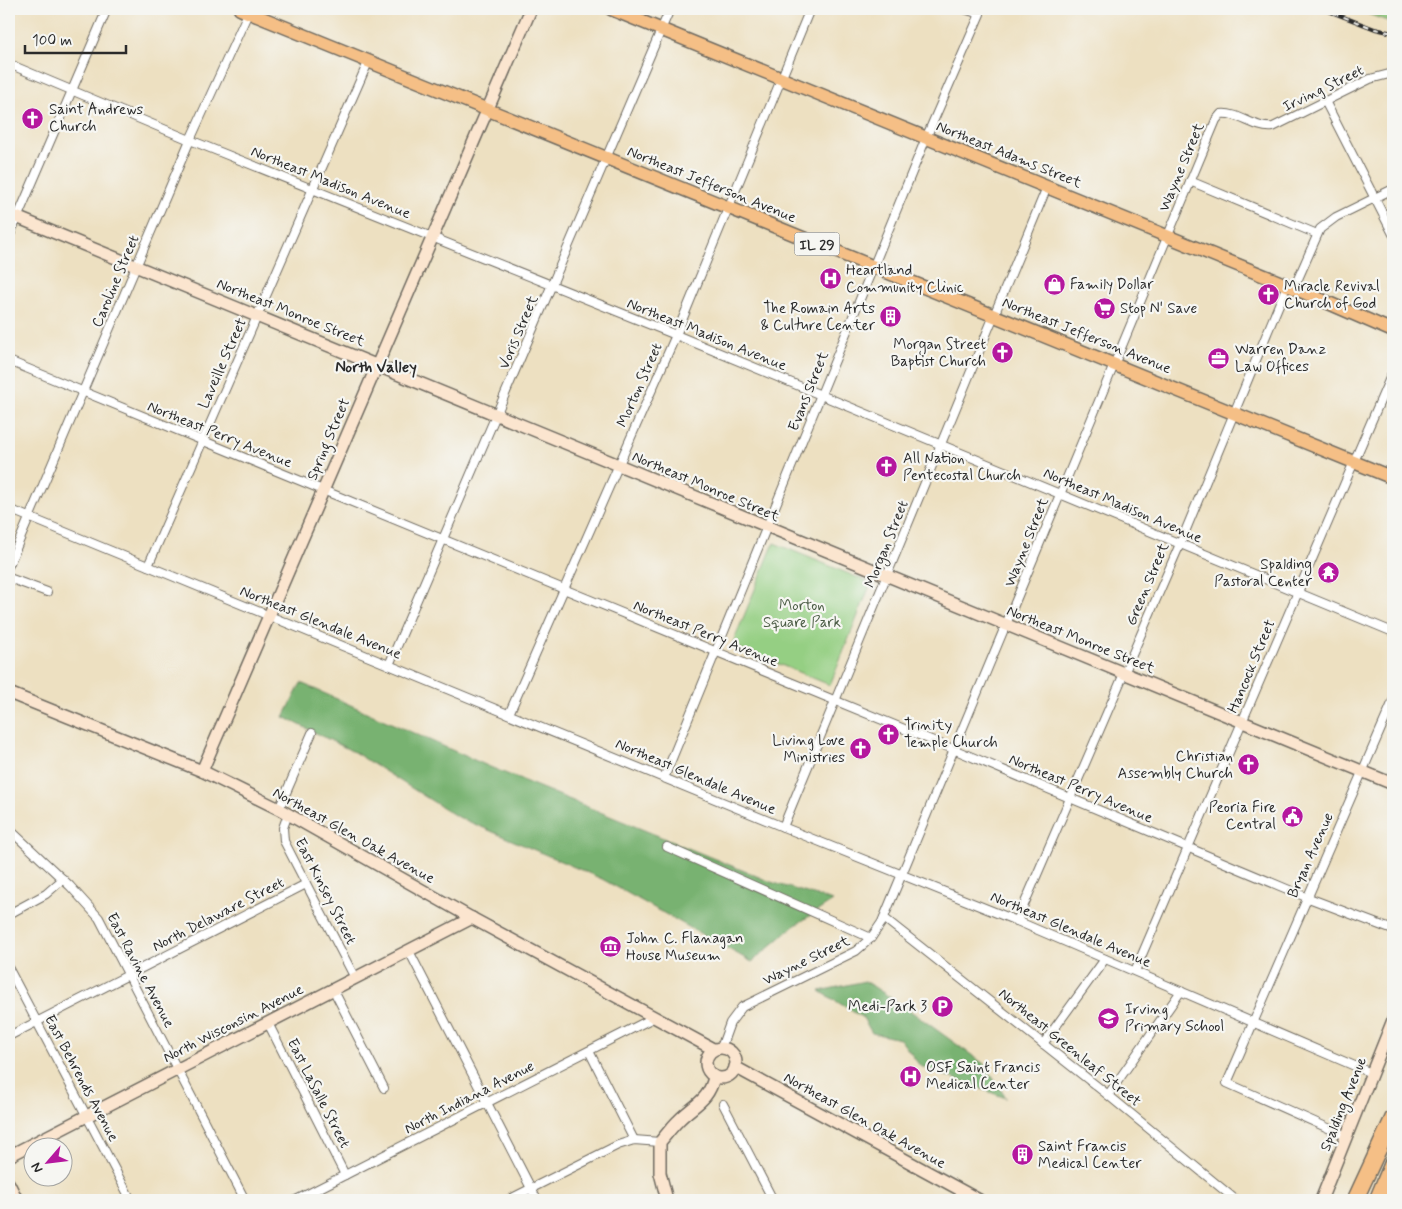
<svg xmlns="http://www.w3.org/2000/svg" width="1402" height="1209" font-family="Mynerve,sans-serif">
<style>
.green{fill:#95cf83;stroke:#607d57}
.forest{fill:#78b271;stroke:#526e4e}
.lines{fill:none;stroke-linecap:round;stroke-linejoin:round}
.street-casing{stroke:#6f6a60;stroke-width:10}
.secondary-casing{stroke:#6f6a60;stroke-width:14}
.primary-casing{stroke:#6f6a60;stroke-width:15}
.highway-casing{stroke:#6f6a60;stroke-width:18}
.street{stroke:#fff;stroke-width:8}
.secondary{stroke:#fbe5cf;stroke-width:11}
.primary{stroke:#f5bf86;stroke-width:12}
.highway{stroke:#f5bf86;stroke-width:15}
.rail-casing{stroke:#2b2b2b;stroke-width:4}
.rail{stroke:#f6f6f2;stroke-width:2;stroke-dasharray:5.5;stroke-linecap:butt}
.labels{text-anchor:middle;stroke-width:4.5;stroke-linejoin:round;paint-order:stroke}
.shield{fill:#f6f6f2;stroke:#686867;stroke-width:1}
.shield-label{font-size:14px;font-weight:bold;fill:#2b2b2b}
.street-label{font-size:15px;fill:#2b2b2b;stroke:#f6f6f2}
.poi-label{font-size:15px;fill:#2b2b2b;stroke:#f6f6f2;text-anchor:start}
.park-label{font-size:15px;fill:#4b5c45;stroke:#f6f6f2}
.neighbourhood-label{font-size:16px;font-weight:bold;fill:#2b2b2b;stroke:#f6f6f2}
</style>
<rect width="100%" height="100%" fill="#f6f6f2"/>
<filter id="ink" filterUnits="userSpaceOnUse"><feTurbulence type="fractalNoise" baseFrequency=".02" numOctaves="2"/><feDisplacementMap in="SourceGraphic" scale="10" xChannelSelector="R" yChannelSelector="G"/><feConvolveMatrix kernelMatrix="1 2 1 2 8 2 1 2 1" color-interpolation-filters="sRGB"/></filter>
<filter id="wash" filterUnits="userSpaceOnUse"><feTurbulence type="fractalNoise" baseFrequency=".0096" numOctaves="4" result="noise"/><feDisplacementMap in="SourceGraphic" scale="20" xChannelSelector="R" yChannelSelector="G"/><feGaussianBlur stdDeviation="1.12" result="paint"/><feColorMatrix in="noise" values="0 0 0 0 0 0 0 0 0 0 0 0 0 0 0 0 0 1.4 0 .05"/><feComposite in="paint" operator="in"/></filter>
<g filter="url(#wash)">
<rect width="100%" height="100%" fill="#ede0c1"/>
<g class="green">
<path d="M 1354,9 L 1393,9 L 1393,23 Z"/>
<path d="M 774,543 L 871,583 L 830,685 L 732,645 Z"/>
</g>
<g class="forest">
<path d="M 301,683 L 490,767 L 771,882 L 833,901 L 794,926 L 752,962 L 602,879 L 456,816 L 354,752 L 284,717 Z"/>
<path d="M 865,981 L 905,1007 L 984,1064 L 1006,1098 L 920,1066 L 900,1039 L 872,1033 L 863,1018 L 820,991 Z"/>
</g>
</g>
<g filter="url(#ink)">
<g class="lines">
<defs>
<g id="street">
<path d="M 9,64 L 190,140 L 676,335 L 1393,632"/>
<path d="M 1325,101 L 1393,234"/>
<path d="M 1190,181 L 1317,234"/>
<path d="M 9,237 L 107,9"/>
<path d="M 1294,288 L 1320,229 L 1336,217 L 1393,189"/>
<path d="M 9,361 L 953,749 L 1306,897 L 1393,930"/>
<path d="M 9,509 L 783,827 L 1017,921 L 1371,1073"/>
<path d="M 9,565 L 190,140 L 249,11"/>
<path d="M 148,566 L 369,60"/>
<path d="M 9,578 L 47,592"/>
<path d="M 389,665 L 670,9"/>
<path d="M 509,714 L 676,335 L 810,9"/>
<path d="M 664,778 L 926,138 L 980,14 L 964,9"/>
<path d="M 279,809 L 312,733"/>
<path d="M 288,814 L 283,828 L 284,841 L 355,978"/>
<path d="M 783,827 L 1047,187"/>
<path d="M 9,829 L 70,886 L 99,918 L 245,1200"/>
<path d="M 667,847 L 871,938"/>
<path d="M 9,914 L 46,894 L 63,879"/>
<path d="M 884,918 L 1108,1095 L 1236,1200"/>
<path d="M 1017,921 L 1180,544 L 1287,285"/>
<path d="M 409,951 L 537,1200"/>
<path d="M 9,969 L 131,1200"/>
<path d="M 1135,971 L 1393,371"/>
<path d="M 333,989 L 384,1088"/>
<path d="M 268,1023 L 345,1175"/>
<path d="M 9,1036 L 306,884"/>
<path d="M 1043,1044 L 1105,959"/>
<path d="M 721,1048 L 730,1023 L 742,1007 L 856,951 L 871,938 L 882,922 L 1216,120 L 1221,114 C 1239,112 1254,129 1273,127 L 1370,79 L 1393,73"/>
<path d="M 589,1051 L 634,1140"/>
<path d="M 1108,1095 L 1181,991"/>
<path d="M 723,1104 L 773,1200"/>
<path d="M 1346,1136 L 1227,1083 L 1393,701"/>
<path d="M 296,1200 L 653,1018"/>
<path d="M 508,1200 L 618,1145 L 634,1140 L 660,1142"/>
</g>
<g id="secondary">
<path d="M 9,214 L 1393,784"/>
<path d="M 9,693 L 202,771 L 279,809 L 468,916 L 713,1049"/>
<path d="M 202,771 L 531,9"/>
<circle cx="721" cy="1063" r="15"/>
<path d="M 735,1067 L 979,1200"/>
<path d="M 9,1156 L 472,918"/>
<path d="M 9,1184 L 17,1200"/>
<path d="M 667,1200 L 660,1173 L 660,1142 C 666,1135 671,1128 678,1121 C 693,1105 709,1101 714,1077"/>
<path d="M 1321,1200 L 1393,1020"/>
</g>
<g id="primary">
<path d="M 240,9 L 1393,478"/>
<path d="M 611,9 L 1294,288 L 1393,331"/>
</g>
<g id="highway">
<path d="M 1355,1200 L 1393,1118"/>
<path d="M 1377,1200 L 1393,1162"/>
</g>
</defs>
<use href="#street" class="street-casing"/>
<use href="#secondary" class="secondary-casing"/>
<use href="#primary" class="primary-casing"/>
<use href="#highway" class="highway-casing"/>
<use href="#street" class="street"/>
<use href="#secondary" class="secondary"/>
<use href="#primary" class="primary"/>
<use href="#highway" class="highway"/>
<defs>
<path id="rail" d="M 1323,9 L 1375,29 L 1393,33"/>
</defs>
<use href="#rail" class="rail-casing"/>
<use href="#rail" class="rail"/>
</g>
</g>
<defs>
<symbol id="church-disc" viewBox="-11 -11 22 22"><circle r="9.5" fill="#b5179e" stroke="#f6f6f2"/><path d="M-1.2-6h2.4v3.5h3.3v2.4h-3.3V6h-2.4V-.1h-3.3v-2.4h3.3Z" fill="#fff"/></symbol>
<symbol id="hospital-disc" viewBox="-11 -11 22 22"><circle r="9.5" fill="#b5179e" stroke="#f6f6f2"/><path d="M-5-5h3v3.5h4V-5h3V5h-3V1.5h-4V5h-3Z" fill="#fff"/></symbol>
<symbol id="shop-disc" viewBox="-11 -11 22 22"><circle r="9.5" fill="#b5179e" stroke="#f6f6f2"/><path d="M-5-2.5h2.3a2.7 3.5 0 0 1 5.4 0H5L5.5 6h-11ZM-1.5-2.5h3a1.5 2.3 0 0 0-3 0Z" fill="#fff"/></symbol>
<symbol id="supermarket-disc" viewBox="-11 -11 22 22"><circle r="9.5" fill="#b5179e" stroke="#f6f6f2"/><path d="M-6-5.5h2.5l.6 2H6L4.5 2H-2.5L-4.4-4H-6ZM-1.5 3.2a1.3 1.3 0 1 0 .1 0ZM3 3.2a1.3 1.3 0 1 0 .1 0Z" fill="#fff"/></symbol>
<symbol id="building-disc" viewBox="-11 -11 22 22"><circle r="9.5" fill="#b5179e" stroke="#f6f6f2"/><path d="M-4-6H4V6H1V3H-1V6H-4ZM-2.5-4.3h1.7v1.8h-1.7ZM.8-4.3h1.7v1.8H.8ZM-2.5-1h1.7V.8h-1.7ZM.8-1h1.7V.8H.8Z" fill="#fff"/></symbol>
<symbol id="office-disc" viewBox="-11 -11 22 22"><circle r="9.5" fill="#b5179e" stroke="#f6f6f2"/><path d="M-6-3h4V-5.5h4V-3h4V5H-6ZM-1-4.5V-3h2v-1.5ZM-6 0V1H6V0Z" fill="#fff"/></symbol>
<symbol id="temple-disc" viewBox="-11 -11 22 22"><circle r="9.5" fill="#b5179e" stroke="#f6f6f2"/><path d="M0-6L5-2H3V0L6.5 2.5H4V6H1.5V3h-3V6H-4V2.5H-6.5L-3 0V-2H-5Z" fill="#fff"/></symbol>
<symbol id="civic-disc" viewBox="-11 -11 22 22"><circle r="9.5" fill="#b5179e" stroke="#f6f6f2"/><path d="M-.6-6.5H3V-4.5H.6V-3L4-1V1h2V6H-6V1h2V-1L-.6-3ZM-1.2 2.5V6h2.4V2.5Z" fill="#fff"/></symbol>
<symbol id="museum-disc" viewBox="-11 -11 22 22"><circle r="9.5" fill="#b5179e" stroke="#f6f6f2"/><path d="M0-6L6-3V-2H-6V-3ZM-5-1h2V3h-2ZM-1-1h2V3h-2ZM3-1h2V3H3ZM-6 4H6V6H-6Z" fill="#fff"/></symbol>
<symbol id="parking-disc" viewBox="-11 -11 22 22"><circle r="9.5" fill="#b5179e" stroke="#f6f6f2"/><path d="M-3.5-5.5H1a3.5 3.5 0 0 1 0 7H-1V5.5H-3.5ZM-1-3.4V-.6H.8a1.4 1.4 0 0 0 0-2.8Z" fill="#fff"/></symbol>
<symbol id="school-disc" viewBox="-11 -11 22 22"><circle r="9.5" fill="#b5179e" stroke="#f6f6f2"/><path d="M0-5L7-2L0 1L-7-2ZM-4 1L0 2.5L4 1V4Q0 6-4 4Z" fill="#fff"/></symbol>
</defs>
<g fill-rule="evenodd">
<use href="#church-disc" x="20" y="106" width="25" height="25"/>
<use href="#hospital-disc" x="818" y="266" width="25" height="25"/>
<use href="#shop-disc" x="1042" y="272" width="25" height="25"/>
<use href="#church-disc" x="1256" y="282" width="25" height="25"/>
<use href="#supermarket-disc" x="1092" y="296" width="25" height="25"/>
<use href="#building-disc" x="878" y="304" width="25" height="25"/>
<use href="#church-disc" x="990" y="340" width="25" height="25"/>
<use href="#office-disc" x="1206" y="346" width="25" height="25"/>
<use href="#church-disc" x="874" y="454" width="25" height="25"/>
<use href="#temple-disc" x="1316" y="560" width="25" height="25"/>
<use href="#church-disc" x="876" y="722" width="25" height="25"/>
<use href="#church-disc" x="848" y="736" width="25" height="25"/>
<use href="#church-disc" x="1236" y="752" width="25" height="25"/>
<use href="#civic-disc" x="1280" y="804" width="25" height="25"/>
<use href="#museum-disc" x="598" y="934" width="25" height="25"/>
<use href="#parking-disc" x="930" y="994" width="25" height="25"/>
<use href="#school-disc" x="1096" y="1006" width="25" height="25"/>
<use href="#hospital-disc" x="898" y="1064" width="25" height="25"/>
<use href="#building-disc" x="1010" y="1142" width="25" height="25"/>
</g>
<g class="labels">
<rect class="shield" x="794.5" y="232.5" width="45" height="23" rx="4"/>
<g class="shield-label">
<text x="817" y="249">IL 29</text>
</g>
<g class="street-label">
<text transform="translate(1323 88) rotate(-26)" y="5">Irving Street</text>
<text transform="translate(1009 154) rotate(22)" y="5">Northeast Adams Street</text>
<text transform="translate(1181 167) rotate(-67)" y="5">Wayne Street</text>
<text transform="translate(331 182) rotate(22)" y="5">Northeast Madison Avenue</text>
<text transform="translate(712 184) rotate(22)" y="5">Northeast Jefferson Avenue</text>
<text transform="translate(115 281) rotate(-67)" y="5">Caroline Street</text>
<text transform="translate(291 312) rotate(22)" y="5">Northeast Monroe Street</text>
<text transform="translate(518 332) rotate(-67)" y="5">Voris Street</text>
<text transform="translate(707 334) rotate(22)" y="5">Northeast Madison Avenue</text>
<text transform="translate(1087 335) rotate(22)" y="5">Northeast Jefferson Avenue</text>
<text transform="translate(222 363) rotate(-66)" y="5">Laveille Street</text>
<text transform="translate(639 385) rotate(-66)" y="5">Morton Street</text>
<text transform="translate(808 391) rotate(-68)" y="5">Evans Street</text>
<text transform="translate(220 434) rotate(22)" y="5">Northeast Perry Avenue</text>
<text transform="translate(328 439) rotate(-67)" y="5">Spring Street</text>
<text transform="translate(706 486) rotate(23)" y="5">Northeast Monroe Street</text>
<text transform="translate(1123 505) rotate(23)" y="5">Northeast Madison Avenue</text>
<text transform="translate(1026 542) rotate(-68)" y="5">Wayne Street</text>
<text transform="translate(886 544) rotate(-68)" y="5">Morgan Street</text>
<text transform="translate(1147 584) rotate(-67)" y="5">Green Street</text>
<text transform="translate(321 622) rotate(22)" y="5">Northeast Glendale Avenue</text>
<text transform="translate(706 633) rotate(22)" y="5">Northeast Perry Avenue</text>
<text transform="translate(1081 639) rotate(22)" y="5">Northeast Monroe Street</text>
<text transform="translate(1251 666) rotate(-67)" y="5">Hancock Street</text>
<text transform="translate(696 776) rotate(23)" y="5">Northeast Glendale Avenue</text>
<text transform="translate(1081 788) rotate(23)" y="5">Northeast Perry Avenue</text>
<text transform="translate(354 835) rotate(29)" y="5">Northeast Glen Oak Avenue</text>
<text transform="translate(1310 855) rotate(-66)" y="5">Bryan Avenue</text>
<text transform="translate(326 891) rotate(63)" y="5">East Kinsey Street</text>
<text transform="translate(218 914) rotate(-27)" y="5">North Delaware Street</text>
<text transform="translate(1071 929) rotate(23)" y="5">Northeast Glendale Avenue</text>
<text transform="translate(806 960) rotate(-26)" y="5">Wayne Street</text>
<text transform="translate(141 970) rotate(62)" y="5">East Ravine Avenue</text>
<text transform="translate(233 1023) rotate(-27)" y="5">North Wisconsin Avenue</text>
<text transform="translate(1070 1047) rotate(39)" y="5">Northeast Greenleaf Street</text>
<text transform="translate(82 1078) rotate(62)" y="5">East Behrends Avenue</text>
<text transform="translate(319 1093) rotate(63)" y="5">East LaSalle Street</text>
<text transform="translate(469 1097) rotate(-27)" y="5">North Indiana Avenue</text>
<text transform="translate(1343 1104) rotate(-68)" y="5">Spalding Avenue</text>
<text transform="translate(865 1120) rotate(29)" y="5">Northeast Glen Oak Avenue</text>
</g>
<g class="poi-label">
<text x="49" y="114">Saint Andrews<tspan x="49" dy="17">Church</tspan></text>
<text x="846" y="275">Heartland<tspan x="846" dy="17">Community Clinic</tspan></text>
<text x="1070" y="289">Family Dollar</text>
<text x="1284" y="291">Miracle Revival<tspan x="1284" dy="17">Church of God</tspan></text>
<text x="875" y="313" text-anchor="end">The Romain Arts<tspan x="875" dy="17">&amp; Culture Center</tspan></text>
<text x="1120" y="313">Stop N' Save</text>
<text x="986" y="349" text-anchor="end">Morgan Street<tspan x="986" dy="17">Baptist Church</tspan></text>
<text x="1235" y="354">Warren Danz<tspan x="1235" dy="17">Law Offices</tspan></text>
<text x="903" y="463">All Nation<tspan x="903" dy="17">Pentecostal Church</tspan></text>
<text x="1312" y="569" text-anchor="end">Spalding<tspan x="1312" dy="17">Pastoral Center</tspan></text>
<text x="904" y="730">Trinity<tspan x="904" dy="17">Temple Church</tspan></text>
<text x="845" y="745" text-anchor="end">Living Love<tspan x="845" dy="17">Ministries</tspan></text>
<text x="1233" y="761" text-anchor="end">Christian<tspan x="1233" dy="17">Assembly Church</tspan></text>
<text x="1276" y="812" text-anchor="end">Peoria Fire<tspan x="1276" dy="17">Central</tspan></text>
<text x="626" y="943">John C. Flanagan<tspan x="626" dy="17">House Museum</tspan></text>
<text x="927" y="1011" text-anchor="end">Medi-Park 3</text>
<text x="1125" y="1014">Irving<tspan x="1125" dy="17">Primary School</tspan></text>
<text x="926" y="1072">OSF Saint Francis<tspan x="926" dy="17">Medical Center</tspan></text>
<text x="1038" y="1151">Saint Francis<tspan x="1038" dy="17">Medical Center</tspan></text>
</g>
<g class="park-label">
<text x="802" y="610">Morton<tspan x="802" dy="17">Square Park</tspan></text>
</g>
<g class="neighbourhood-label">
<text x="376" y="372">North Valley</text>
</g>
</g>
<rect width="1402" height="1209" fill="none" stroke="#f6f6f2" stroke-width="30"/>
<g transform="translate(48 1162) rotate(242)"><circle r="24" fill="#f6f6f2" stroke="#a5a5a2"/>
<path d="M0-4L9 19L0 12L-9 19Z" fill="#b5179e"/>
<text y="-8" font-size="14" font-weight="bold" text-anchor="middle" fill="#2b2b2b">N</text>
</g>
<path d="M25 45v8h101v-8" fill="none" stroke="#2b2b2b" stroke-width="2.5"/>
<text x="32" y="45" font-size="15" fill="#2b2b2b" stroke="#f6f6f2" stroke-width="4" paint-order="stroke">100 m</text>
</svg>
